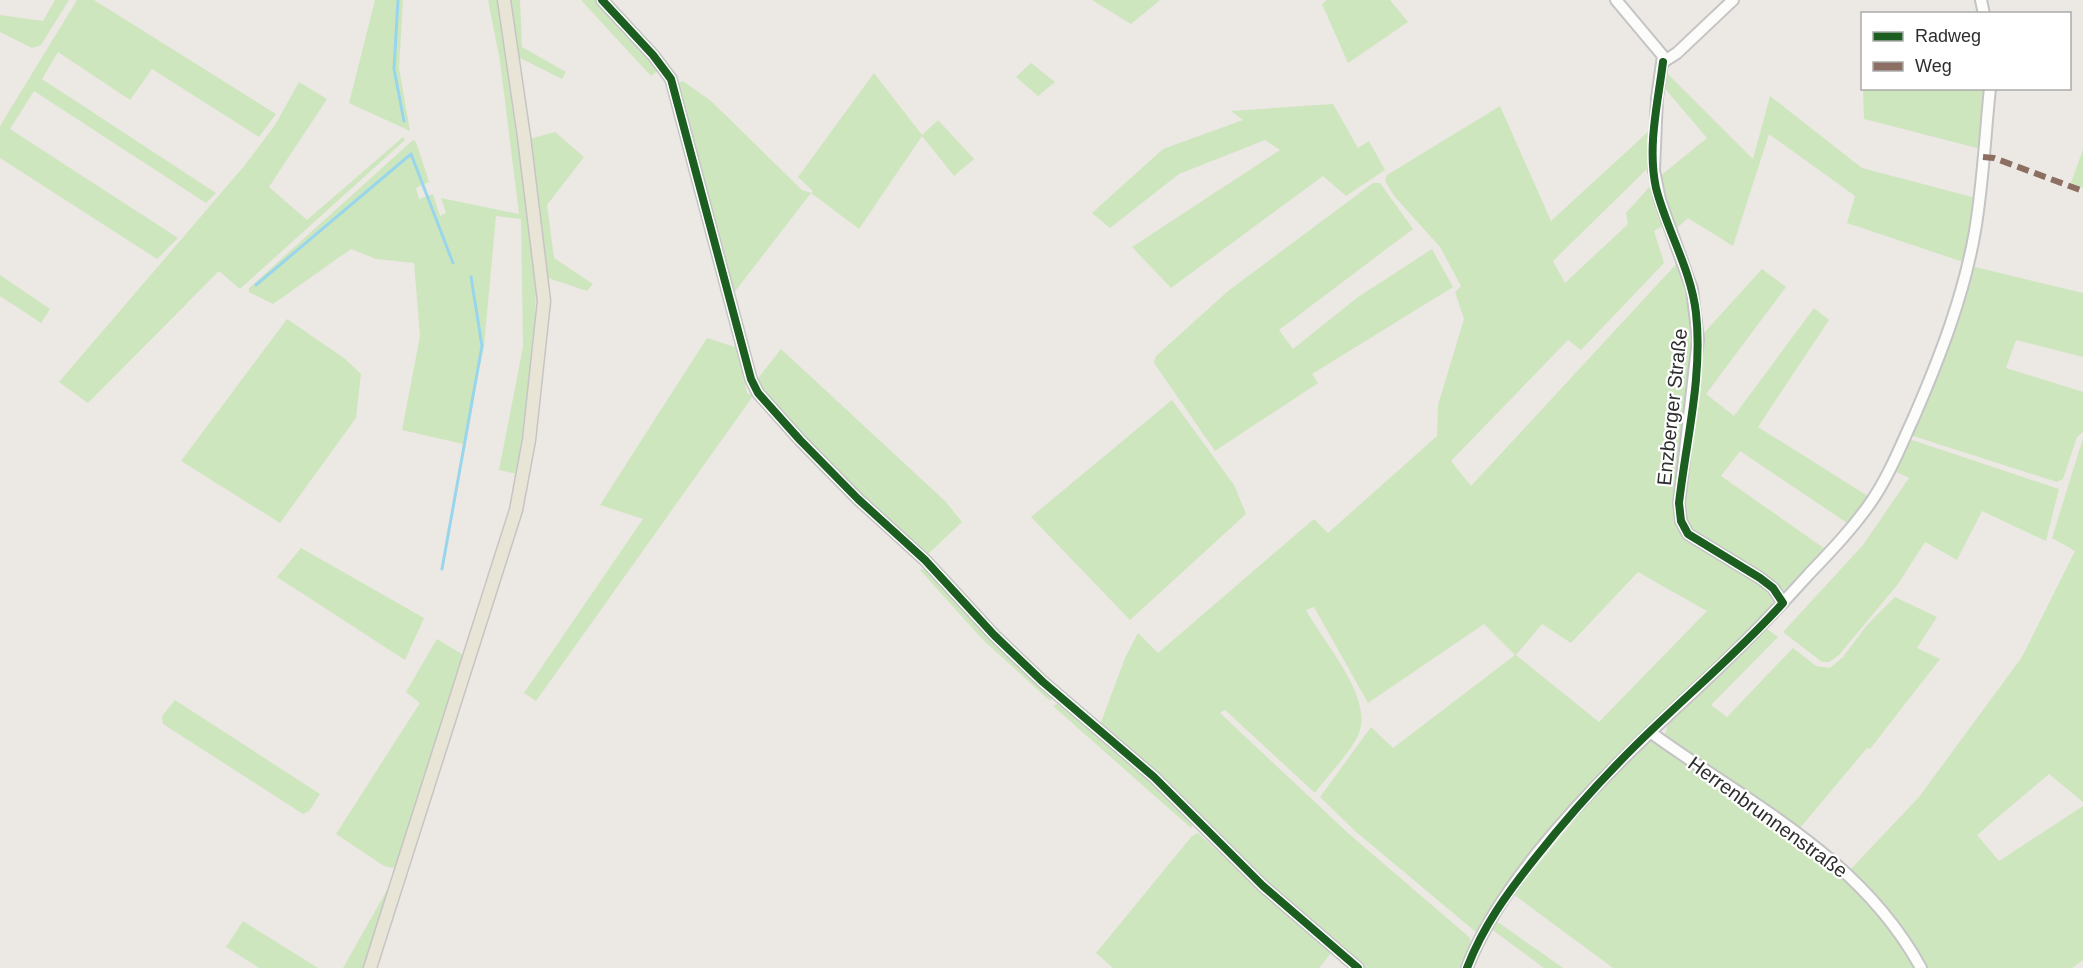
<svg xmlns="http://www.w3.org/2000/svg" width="2083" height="968" font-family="Helvetica,sans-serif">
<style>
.green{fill:#cee6be;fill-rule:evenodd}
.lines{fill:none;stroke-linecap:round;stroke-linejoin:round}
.stream{stroke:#99d6ec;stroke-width:3}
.minor-casing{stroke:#c5c4c5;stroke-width:14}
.major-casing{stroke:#c6c5c4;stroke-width:15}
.minor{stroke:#fcfcfb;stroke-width:10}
.major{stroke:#e8e4d6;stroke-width:12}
.quiet{stroke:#8d6e63;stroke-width:6;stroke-dasharray:12 6;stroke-linecap:butt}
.cycleway-casing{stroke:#fff;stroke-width:11}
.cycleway{stroke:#1b5e20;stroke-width:8}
.labels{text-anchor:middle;stroke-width:4.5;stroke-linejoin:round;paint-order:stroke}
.street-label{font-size:20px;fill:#2e2e2e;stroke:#fff}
</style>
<rect width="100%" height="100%" fill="#ece8e4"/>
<g class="green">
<path d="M 55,0 L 69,0 L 41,45 L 32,48 L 0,32 L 0,15 L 43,21 Z"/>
<path d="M 77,0 L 94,0 L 276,114 L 259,137 L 152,69 L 130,100 L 58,52 L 42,79 L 216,193 L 206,203 L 34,91 L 10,129 L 178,238 L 157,259 L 0,158 L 0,126 Z"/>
<path d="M 375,0 L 403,0 L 399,68 L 410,131 L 349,103 Z"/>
<path d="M 488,0 L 497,0 L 536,276 L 535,337 L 517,474 L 499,470 L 523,347 L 521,219 L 496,216 L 484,346 L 463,444 L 402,430 L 420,336 L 414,263 L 376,259 L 351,249 L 273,304 L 249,292 L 249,288 L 413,140 L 416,142 L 429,182 L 416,188 L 419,199 L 433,194 L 440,216 L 446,213 L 441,198 L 519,214 L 500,61 Z"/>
<path d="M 508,0 L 520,0 L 522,47 L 566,72 L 562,79 L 516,56 Z"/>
<path d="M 581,0 L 597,0 L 659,70 L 651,76 Z"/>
<path d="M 1092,0 L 1160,0 L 1131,24 Z"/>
<path d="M 1327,0 L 1390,0 L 1408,22 L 1348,63 L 1322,4 Z"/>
<path d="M 1031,63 L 1055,82 L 1038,96 L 1016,77 Z"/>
<path d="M 1665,71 L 1753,159 L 1770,96 L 1862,168 L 1976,198 L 1966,263 L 1847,223 L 1855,196 L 1769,134 L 1733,246 L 1688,218 L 1676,229 L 1659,177 L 1707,138 L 1662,85 Z"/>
<path d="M 874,73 L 922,135 L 938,120 L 974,159 L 954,176 L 922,136 L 859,229 L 811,193 L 733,294 L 694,139 L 676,84 L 683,81 L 711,101 L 802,190 L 811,193 L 813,191 L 798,177 Z"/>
<path d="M 299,82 L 327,99 L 269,187 L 307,220 L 403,137 L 405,140 L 240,289 L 219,271 L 88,403 L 59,382 L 245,165 L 275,125 Z"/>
<path d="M 1863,89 L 1987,89 L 1981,149 L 1864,119 Z"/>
<path d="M 1333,104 L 1358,148 L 1369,141 L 1385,170 L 1346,196 L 1323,176 L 1171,288 L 1132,247 L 1280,150 L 1265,140 L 1179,174 L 1110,228 L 1092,213 L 1163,149 L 1243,120 L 1231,111 Z"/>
<path d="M 1500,106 L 1551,221 L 1649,131 L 1649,167 L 1553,261 L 1565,283 L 1628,224 L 1626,213 L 1652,184 L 1664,225 L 1654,231 L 1664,263 L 1581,350 L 1568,340 L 1451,461 L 1471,486 L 1680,260 L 1692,308 L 1695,348 L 1675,517 C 1677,523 1678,531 1682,535 C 1710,560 1754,565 1773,601 L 1768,614 L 1530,859 L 1489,911 L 1477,933 L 1355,831 L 1320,797 L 1371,727 L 1393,748 L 1515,655 L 1484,624 L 1368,703 L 1314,607 L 1306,610 C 1323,642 1373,696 1359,733 C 1352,751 1327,776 1315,793 L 1225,710 L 1220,713 L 1348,833 L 1469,937 L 1472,945 L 1463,968 L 1363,968 L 1253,872 L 1100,725 L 1125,658 L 1138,633 L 1158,653 L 1314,519 L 1328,533 L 1437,436 L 1438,405 L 1464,319 L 1455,292 L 1461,286 L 1440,247 L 1395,197 L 1385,181 L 1387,175 ZM 1638,572 L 1707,611 L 1599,722 L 1516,655 L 1542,624 L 1571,643 Z"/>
<path d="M 555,132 L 584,157 L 547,205 L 554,258 L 593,284 L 587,291 L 548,278 L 529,139 Z"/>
<path d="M 2083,149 L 2083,188 L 2071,183 Z"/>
<path d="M 1373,183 L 1380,183 L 1413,229 L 1279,330 L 1293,349 L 1358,297 L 1432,249 L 1453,287 L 1312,374 L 1318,383 L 1215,451 L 1154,363 L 1156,356 L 1228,291 Z"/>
<path d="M 1971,266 L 2083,293 L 2083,357 L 2016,340 L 2006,368 L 2083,392 L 2083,432 L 2077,437 L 2063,479 L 2057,482 L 1910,435 Z"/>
<path d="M 1762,269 L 1786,287 L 1706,394 L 1734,416 L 1814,308 L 1829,320 L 1758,427 L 1871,498 L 1850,525 L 1740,451 L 1721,476 L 1828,551 L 1788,593 L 1782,592 L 1769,578 L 1691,531 L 1684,517 L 1684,499 L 1703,334 Z"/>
<path d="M 0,275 L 50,309 L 41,323 L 0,296 Z"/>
<path d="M 287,319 L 344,358 L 361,374 L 356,418 L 280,523 L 181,461 Z"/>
<path d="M 707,338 L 738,348 L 747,393 L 753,396 L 536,701 L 524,693 L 643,519 L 600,505 Z"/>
<path d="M 781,349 L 945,501 L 962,522 L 928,554 L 921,553 L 805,437 L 762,388 L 756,381 Z"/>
<path d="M 1172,400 L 1234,485 L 1246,514 L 1130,620 L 1031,517 Z"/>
<path d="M 2083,438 L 2083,802 L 2049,774 L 1977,835 L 1999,861 L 2083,806 L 2083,960 L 2072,968 L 1924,968 L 1886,906 L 1849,871 L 1919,797 L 2022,657 L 2075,551 L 2052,538 Z"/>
<path d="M 1909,439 L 2059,489 L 2046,541 L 1982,511 L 1957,560 L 1925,542 L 1898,584 L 1839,655 L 1829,662 L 1822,662 L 1783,632 L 1863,545 L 1909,478 L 1892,470 Z"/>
<path d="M 301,548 L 424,618 L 405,660 L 277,577 Z"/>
<path d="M 927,567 L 1054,696 L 1050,701 L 983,640 L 920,570 Z"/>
<path d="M 1895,597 L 1937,617 L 1917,648 L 1940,659 L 1870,749 L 1867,748 L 1800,828 L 1673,744 L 1665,734 L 1669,721 L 1763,629 L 1767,629 L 1778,637 L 1711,705 L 1727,717 L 1793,648 L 1816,666 L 1830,668 L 1843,657 L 1867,625 Z"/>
<path d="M 437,639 L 465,656 L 397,864 L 393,868 L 384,866 L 336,834 L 420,703 L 406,692 Z"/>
<path d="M 175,700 L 320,794 L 309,811 L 303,814 L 163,724 L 162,716 Z"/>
<path d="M 1061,701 L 1151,779 L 1194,823 L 1191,828 L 1053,706 Z"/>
<path d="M 1654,739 L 1818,851 L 1883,917 L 1918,968 L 1613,968 L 1513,894 L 1608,780 L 1646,741 Z"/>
<path d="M 1198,833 L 1331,953 L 1319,968 L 1113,968 L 1096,953 L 1192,836 Z"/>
<path d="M 391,883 L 364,968 L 343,968 Z"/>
<path d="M 1495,920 L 1563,968 L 1544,968 L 1490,928 Z"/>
<path d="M 243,921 L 318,968 L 259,968 L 226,947 Z"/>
</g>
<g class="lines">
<g class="stream">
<path d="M 398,0 L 394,69 L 404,121"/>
<path d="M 256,285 L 411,154 L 453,263"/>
<path d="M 442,569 L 482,346 L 471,277"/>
</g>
<defs>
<g id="minor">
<path d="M 602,0 L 653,55 L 671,79 L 751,379 L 758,393 L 800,440 L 858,499 L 925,560 L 994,635 L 1043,682 L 1154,777 L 1263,886 L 1358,968"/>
<path d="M 1616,0 L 1663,56 L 1657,98 L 1654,170 L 1660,200 L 1692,289 L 1698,339 L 1679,503 L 1681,521 L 1688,534 L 1760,578 L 1773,588 L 1783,603"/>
<path d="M 1981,0 L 1984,14"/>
<path d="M 1663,62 L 1677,53 L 1733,0"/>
<path d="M 1650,732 C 1749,804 1860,856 1921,968"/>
<path d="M 1467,968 C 1504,870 1617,762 1694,691 C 1734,654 1772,615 1809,574 C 1831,551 1853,528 1871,502 C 1889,476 1901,445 1914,417 C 1940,357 1964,295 1975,231 C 1983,184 1985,136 1990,88"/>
</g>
<path id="major" d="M 370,968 L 516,510 L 529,440 L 544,301 L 524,137 L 504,0"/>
</defs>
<use href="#minor" class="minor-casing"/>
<use href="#major" class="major-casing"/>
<use href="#minor" class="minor"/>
<use href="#major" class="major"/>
<path class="quiet" d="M 1983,157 L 1994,158 L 2083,191"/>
<defs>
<g id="cycleway">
<path d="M 602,0 L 653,55 L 671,79 L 751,379 L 758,393 L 800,440 L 858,499 L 925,560 L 994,635 L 1043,682 L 1154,777 L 1263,886 L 1358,968"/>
<path d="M 1467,968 C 1483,926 1508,892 1536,857 C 1566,819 1599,782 1633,748 C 1682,699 1736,655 1783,603 L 1773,588 L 1760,578 L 1688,534 L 1681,521 L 1679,503 C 1686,441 1703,376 1696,313 C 1691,269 1667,231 1656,188 C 1647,147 1658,102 1663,62"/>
</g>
</defs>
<use href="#cycleway" class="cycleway-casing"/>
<use href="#cycleway" class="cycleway"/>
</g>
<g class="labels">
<g class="street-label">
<text transform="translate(1672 407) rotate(-84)" y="7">Enzberger Straße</text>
<text transform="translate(1768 817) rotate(36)" y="7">Herrenbrunnenstraße</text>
</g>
</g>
<rect x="1861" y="12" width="210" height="78" fill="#ffffff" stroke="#ababab" stroke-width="1.5"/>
<rect x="1873" y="32" width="30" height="9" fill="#1b5e20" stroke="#ababab" stroke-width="1.5"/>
<text x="1915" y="42" font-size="18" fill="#2e2e2e">Radweg</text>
<rect x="1873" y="62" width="30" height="9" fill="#8d6e63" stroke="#ababab" stroke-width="1.5"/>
<text x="1915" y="72" font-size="18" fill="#2e2e2e">Weg</text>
</svg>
